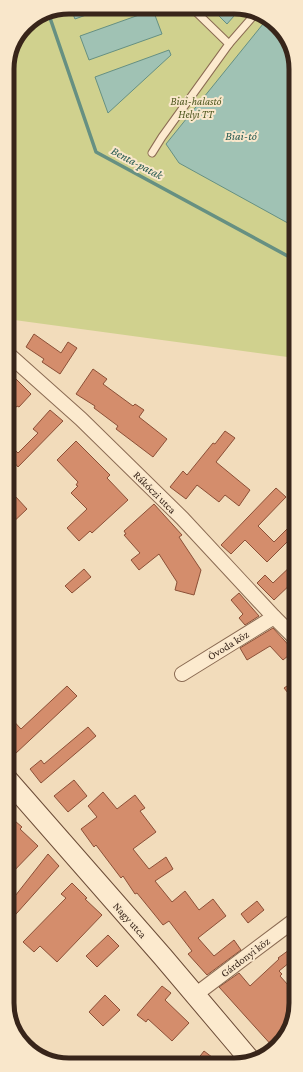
<svg xmlns="http://www.w3.org/2000/svg" width="303" height="1072" font-family="'Crimson Pro',serif">
<style>
.green{fill:#d0d18e}
.water{fill:#a0c2b4;stroke:#669082}
.lines{fill:none;stroke-linecap:round;stroke-linejoin:round}
.stream{stroke:#669082;stroke-width:3.5}
.building{fill:#d48d6c;stroke:#8c5037}
.lane-casing{stroke:#8b6b53;stroke-width:9}
.street-casing{stroke:#8b6b53;stroke-width:16}
.secondary-casing{stroke:#6c4c37;stroke-width:22}
.lane{stroke:#fceace;stroke-width:7}
.street{stroke:#fceace;stroke-width:14}
.secondary{stroke:#fceace;stroke-width:20}
.labels{text-anchor:middle;stroke-width:4;stroke-linejoin:round;paint-order:stroke}
.park-label{font-size:11px;font-style:italic;fill:#4e571e;stroke:#f9e7cb}
.street-label{font-size:11px;fill:#38251a;stroke:#f9e7cb}
.water-label{font-size:12px;font-style:italic;fill:#275a51;stroke:#f9e7cb}
.rim{fill:none;stroke:#38251a;stroke-width:5}
</style>
<rect width="100%" height="100%" fill="#f2dcbb"/>
<path class="green" d="M 69,7 L 246,8 L 278,25 L 295,57 L 295,358 L 7,319 L 7,65 L 25,25 Z"/>
<g class="water">
<path d="M 70,7 L 108,7 L 75,19 Z"/>
<path d="M 211,8 L 241,8 L 227,24 Z"/>
<path d="M 153,10 L 162,34 L 89,60 L 80,36 Z"/>
<path d="M 267,19 L 278,25 L 295,57 L 295,227 L 179,163 L 166,144 Z"/>
<path d="M 169,50 L 171,55 L 108,113 L 95,77 Z"/>
</g>
<g class="lines">
<path class="stream" d="M 49,15 L 96,152 L 295,260"/>
</g>
<g class="building">
<path d="M 34,334 L 61,353 L 68,342 L 77,348 L 60,374 L 42,362 L 44,359 L 26,347 Z"/>
<path d="M 93,369 L 107,379 L 103,384 L 133,406 L 135,404 L 144,410 L 139,417 L 167,439 L 153,457 L 116,429 L 118,426 L 94,408 L 95,406 L 76,394 Z"/>
<path d="M 15,378 L 31,394 L 19,407 L 17,406 L 8,417 L 7,386 Z"/>
<path d="M 50,410 L 63,421 L 18,467 L 8,455 L 14,449 L 18,453 L 38,433 L 33,429 Z"/>
<path d="M 225,431 L 235,438 L 216,462 L 250,490 L 239,506 L 225,495 L 219,502 L 197,485 L 186,499 L 170,487 L 183,471 L 187,475 L 213,443 L 215,444 Z"/>
<path d="M 76,441 L 110,475 L 107,478 L 128,500 L 92,533 L 90,531 L 79,541 L 67,528 L 87,509 L 71,493 L 78,486 L 76,485 L 78,482 L 57,460 Z"/>
<path d="M 276,488 L 286,497 L 258,526 L 274,542 L 290,526 L 295,532 L 295,534 L 267,562 L 245,540 L 231,554 L 221,545 Z"/>
<path d="M 16,497 L 27,509 L 8,527 L 8,504 Z"/>
<path d="M 154,504 L 182,535 L 179,537 L 201,570 L 194,595 L 175,590 L 177,582 L 159,554 L 139,570 L 131,560 L 140,553 L 124,535 L 126,534 L 124,531 Z"/>
<path d="M 295,562 L 295,580 L 274,600 L 257,583 L 265,575 L 273,583 Z"/>
<path d="M 84,569 L 91,577 L 72,593 L 65,586 Z"/>
<path d="M 239,593 L 259,616 L 245,625 L 239,618 L 243,614 L 231,600 Z"/>
<path d="M 273,628 L 294,651 L 283,660 L 270,646 L 247,660 L 240,648 Z"/>
<path d="M 296,680 L 296,703 L 284,688 Z"/>
<path d="M 67,686 L 77,696 L 15,754 L 8,747 L 8,715 L 21,729 Z"/>
<path d="M 88,727 L 96,736 L 41,783 L 30,769 L 41,760 L 44,764 Z"/>
<path d="M 74,780 L 87,796 L 68,812 L 54,796 Z"/>
<path d="M 103,792 L 117,809 L 135,795 L 145,808 L 140,811 L 156,832 L 133,849 L 149,869 L 166,857 L 173,869 L 155,881 L 172,902 L 185,891 L 199,910 L 213,899 L 226,916 L 198,938 L 214,956 L 234,940 L 241,950 L 207,975 L 188,954 L 192,951 L 169,921 L 163,925 L 137,893 L 135,894 L 123,876 L 121,878 L 96,845 L 94,847 L 81,829 L 97,817 L 88,806 Z"/>
<path d="M 8,815 L 22,827 L 20,829 L 38,846 L 8,877 Z"/>
<path d="M 48,854 L 59,866 L 8,923 L 8,905 Z"/>
<path d="M 72,883 L 87,898 L 85,899 L 102,915 L 57,962 L 40,946 L 34,952 L 23,942 L 66,898 L 61,894 Z"/>
<path d="M 257,901 L 264,910 L 248,923 L 241,914 Z"/>
<path d="M 108,935 L 119,946 L 97,967 L 86,956 Z"/>
<path d="M 289,950 L 295,958 L 279,971 L 282,974 L 280,976 L 296,994 L 296,1007 L 281,1044 L 274,1048 L 219,987 L 239,973 L 250,986 L 279,959 L 278,958 Z"/>
<path d="M 162,986 L 171,993 L 165,1000 L 189,1023 L 172,1041 L 148,1019 L 146,1022 L 137,1015 Z"/>
<path d="M 105,995 L 120,1010 L 103,1026 L 89,1012 Z"/>
<path d="M 204,1051 L 221,1064 L 194,1064 Z"/>
</g>
<g class="lines">
<defs>
<g id="lane">
<path d="M 192,8 L 229,44"/>
<path d="M 152,153 L 162,137 L 229,44 L 256,13"/>
</g>
<g id="street">
<path d="M 7,353 L 81,419 L 182,518 L 274,617 L 295,638"/>
<path d="M 182,674 L 274,617"/>
<path d="M 195,995 L 296,919"/>
</g>
<path id="secondary" d="M 8,780 L 163,957 L 251,1061"/>
</defs>
<use href="#lane" class="lane-casing"/>
<use href="#street" class="street-casing"/>
<use href="#secondary" class="secondary-casing"/>
<use href="#lane" class="lane"/>
<use href="#street" class="street"/>
<use href="#secondary" class="secondary"/>
</g>
<g class="labels">
<g class="park-label">
<text x="196" y="105">Biai-halastó<tspan x="196" dy="13">Helyi TT</tspan></text>
</g>
<g class="street-label">
<text transform="translate(155 492) rotate(45)" y="4">Rákóczi utca</text>
<text transform="translate(228 645) rotate(-32)" y="4">Óvoda köz</text>
<text transform="translate(130 920) rotate(48)" y="4">Nagy utca</text>
<text transform="translate(245 957) rotate(-37)" y="4">Gárdonyi köz</text>
</g>
<g class="water-label">
<text x="241" y="140">Biai-tó</text>
<text transform="translate(137 163) rotate(28)" y="4">Benta-patak</text>
</g>
</g>
<path d="M0 0H303V1072H0ZM69 14H234A55 55 0 0 1 289 69V1003A55 55 0 0 1 234 1058H69A55 55 0 0 1 14 1003V69A55 55 0 0 1 69 14Z" fill="#f9e7cb" fill-rule="evenodd"/>
<path class="rim" d="M69 14H234A55 55 0 0 1 289 69V1003A55 55 0 0 1 234 1058H69A55 55 0 0 1 14 1003V69A55 55 0 0 1 69 14Z"/>
</svg>
